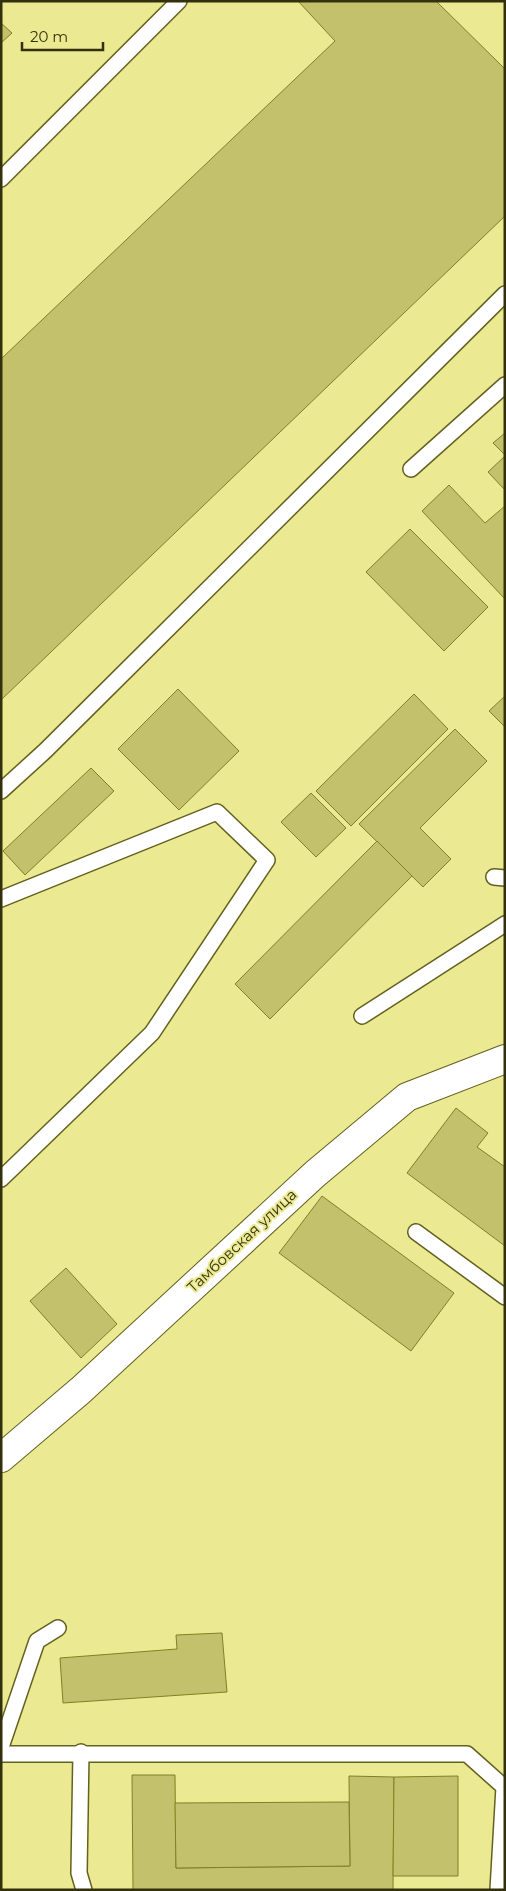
<svg xmlns="http://www.w3.org/2000/svg" width="506" height="1891" font-family="Montserrat,sans-serif">
<style>
.building{fill:#c3c16b;stroke:#837f26}
.lines{fill:none;stroke-linecap:round;stroke-linejoin:round}
.service-casing{stroke:#63611e;stroke-width:18}
.minor-casing{stroke:#63611e;stroke-width:30}
.service{stroke:#fff;stroke-width:15}
.minor{stroke:#fff;stroke-width:28}
.labels{text-anchor:middle;stroke-width:4;stroke-linejoin:round;paint-order:stroke}
.street-label{font-size:15px;fill:#33310d;stroke:#ebe992}
</style>
<rect width="100%" height="100%" fill="#ebe992"/>
<g class="building">
<path d="M 298,1 L 436,1 L 505,69 L 505,216 L 1,700 L 1,359 L 335,41 Z"/>
<path d="M 1,23 L 12,33 L 1,43 Z"/>
<path d="M 505,433 L 505,455 L 493,443 Z"/>
<path d="M 505,456 L 505,490 L 488,472 Z"/>
<path d="M 449,485 L 485,523 L 505,506 L 505,599 L 422,511 Z"/>
<path d="M 410,529 L 488,607 L 444,651 L 366,572 Z"/>
<path d="M 178,689 L 239,751 L 179,810 L 118,749 Z"/>
<path d="M 414,694 L 448,729 L 351,826 L 316,791 Z"/>
<path d="M 505,696 L 505,727 L 489,711 Z"/>
<path d="M 455,729 L 487,761 L 420,828 L 451,859 L 423,887 L 359,824 Z"/>
<path d="M 91,768 L 114,791 L 25,875 L 3,851 Z"/>
<path d="M 311,793 L 346,828 L 316,857 L 281,822 Z"/>
<path d="M 377,841 L 412,876 L 270,1019 L 235,984 Z"/>
<path d="M 456,1108 L 488,1133 L 477,1147 L 505,1167 L 505,1246 L 407,1173 Z"/>
<path d="M 322,1196 L 454,1293 L 411,1351 L 279,1253 Z"/>
<path d="M 66,1268 L 117,1324 L 81,1358 L 30,1301 Z"/>
<path d="M 222,1633 L 227,1692 L 63,1703 L 60,1658 L 177,1649 L 176,1635 Z"/>
<path d="M 132,1775 L 175,1775 L 176,1868 L 350,1866 L 349,1776 L 394,1777 L 393,1890 L 133,1890 Z"/>
<path d="M 458,1776 L 458,1876 L 393,1876 L 394,1777 Z"/>
<path d="M 349,1802 L 350,1866 L 176,1868 L 175,1803 Z"/>
</g>
<g class="lines">
<defs>
<g id="service">
<path d="M 1,179 L 179,1"/>
<path d="M 411,469 L 505,385"/>
<path d="M 1,791 L 45,751 L 505,294"/>
<path d="M 494,877 L 505,878"/>
<path d="M 1,899 L 217,812 L 267,860 L 152,1033 L 1,1179"/>
<path d="M 362,1016 L 505,924"/>
<path d="M 416,1232 L 505,1297"/>
<path d="M 1,1747 L 37,1641 L 58,1628"/>
<path d="M 81,1752 L 79,1873 L 84,1890"/>
<path d="M 1,1754 L 467,1754 L 504,1787 L 498,1890"/>
</g>
<path id="minor" d="M 1,1458 L 81,1390 L 315,1174 L 407,1097 L 505,1059"/>
</defs>
<use href="#service" class="service-casing"/>
<use href="#minor" class="minor-casing"/>
<use href="#service" class="service"/>
<use href="#minor" class="minor"/>
</g>
<g class="labels">
<g class="street-label">
<text transform="translate(242 1241) rotate(-43)" y="5">Тамбовская улица</text>
</g>
</g>
<rect width="506" height="1891" fill="none" stroke="#33310d" stroke-width="5"/>
<path d="M22 42v8h81v-8" fill="none" stroke="#33310d" stroke-width="2.5"/>
<text x="30" y="42" font-size="15" fill="#33310d" stroke="#ebe992" stroke-width="4" paint-order="stroke">20 m</text>
</svg>
